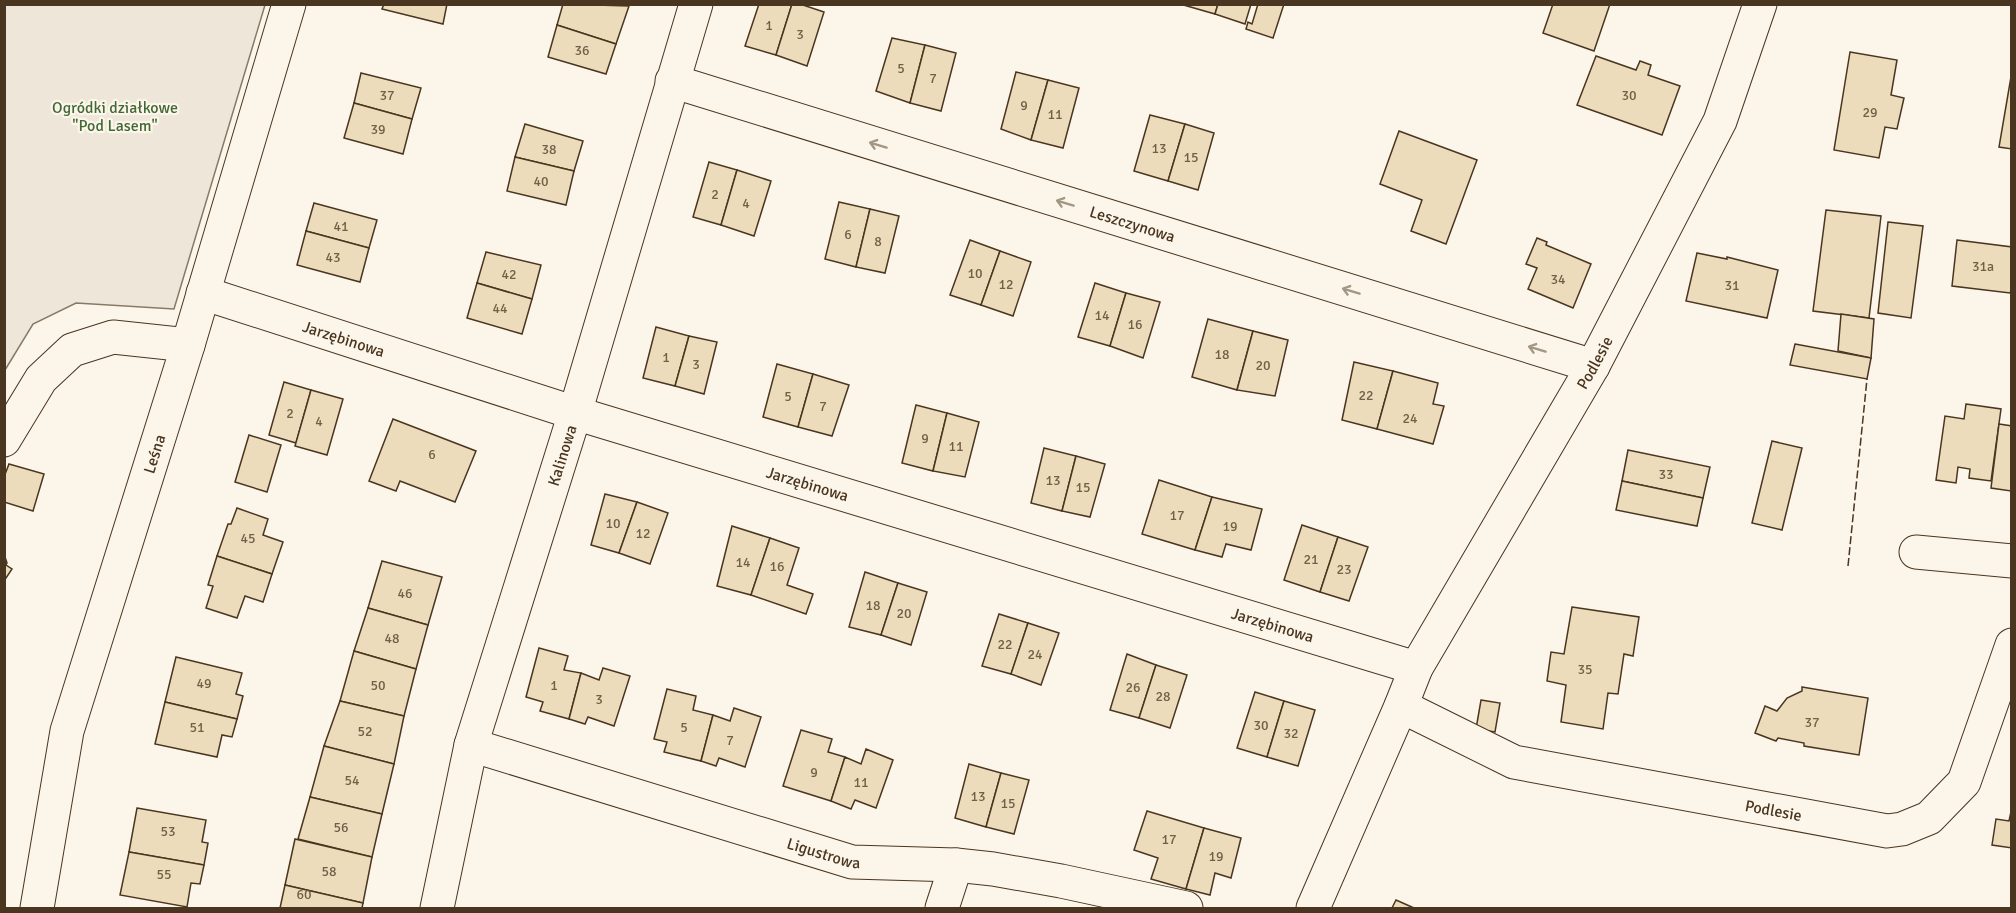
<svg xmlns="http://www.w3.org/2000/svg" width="2016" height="913" font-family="Signika,sans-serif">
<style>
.green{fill:#ede6d9;stroke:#887966;stroke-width:1.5}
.building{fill:#ecdcbc;stroke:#4a3520;stroke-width:1.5}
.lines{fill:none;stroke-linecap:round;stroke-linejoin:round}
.street-casing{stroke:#4a3520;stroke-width:35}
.street{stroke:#fbf6e9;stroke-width:33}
.fence{stroke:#4a3520;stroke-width:1.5;stroke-dasharray:8 3;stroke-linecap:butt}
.oneway{stroke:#a29684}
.labels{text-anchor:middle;stroke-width:4.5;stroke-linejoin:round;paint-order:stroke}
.number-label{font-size:14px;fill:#725f47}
.park-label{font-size:16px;fill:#436837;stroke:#fbf6e9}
.street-label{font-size:16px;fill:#4a3520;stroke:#fbf6e9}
</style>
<rect width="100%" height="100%" fill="#fbf6e9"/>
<path class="green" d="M 5,4 L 265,5 L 174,309 L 76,303 L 33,324 L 5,370 Z"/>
<g class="building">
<path d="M 384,4 L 447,4 L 443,24 L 382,9 Z"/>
<path d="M 563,4 L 629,6 L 616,44 L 557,25 Z"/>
<path d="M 759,4 L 792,4 L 776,55 L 745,46 Z"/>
<path d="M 792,4 L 800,4 L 824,12 L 807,66 L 776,55 Z"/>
<path d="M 1180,4 L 1218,4 L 1215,14 Z"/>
<path d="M 1218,4 L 1251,4 L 1245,24 L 1215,14 Z"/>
<path d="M 1258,4 L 1284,4 L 1273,38 L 1246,29 L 1248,22 L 1252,24 Z"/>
<path d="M 1553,4 L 1610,4 L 1594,51 L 1543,33 Z"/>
<path d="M 557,25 L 616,44 L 606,74 L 548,57 Z"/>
<path d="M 892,38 L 925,45 L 910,103 L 876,91 Z"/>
<path d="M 925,45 L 956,53 L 941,111 L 910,103 Z"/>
<path d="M 1850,52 L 1897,60 L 1891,95 L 1904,98 L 1897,129 L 1885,127 L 1879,158 L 1834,150 Z"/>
<path d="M 1596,56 L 1636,70 L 1640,61 L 1651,65 L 1648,75 L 1680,86 L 1662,135 L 1577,105 Z"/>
<path d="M 2012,71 L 2012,149 L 1999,147 Z"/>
<path d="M 1016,72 L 1048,80 L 1031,140 L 1001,129 Z"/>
<path d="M 361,73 L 421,88 L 412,119 L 354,103 Z"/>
<path d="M 1048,80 L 1079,88 L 1063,148 L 1031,140 Z"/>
<path d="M 354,103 L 412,119 L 403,154 L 344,138 Z"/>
<path d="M 1150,115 L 1185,124 L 1168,181 L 1134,171 Z"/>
<path d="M 525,124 L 583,141 L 574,171 L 515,157 Z"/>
<path d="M 1185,124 L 1214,133 L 1198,190 L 1168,181 Z"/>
<path d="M 1399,131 L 1477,160 L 1446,244 L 1411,231 L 1422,200 L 1380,184 Z"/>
<path d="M 515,157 L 574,171 L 566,205 L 507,191 Z"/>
<path d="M 709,162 L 737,170 L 721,225 L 693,217 Z"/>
<path d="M 737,170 L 771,181 L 754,236 L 721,225 Z"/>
<path d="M 839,202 L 870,209 L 856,267 L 825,259 Z"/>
<path d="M 314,203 L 377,220 L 369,248 L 306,231 Z"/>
<path d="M 870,209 L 899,216 L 885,273 L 856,267 Z"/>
<path d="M 1826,210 L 1881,216 L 1869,318 L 1813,311 Z"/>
<path d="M 1888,222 L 1923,226 L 1911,318 L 1878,313 Z"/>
<path d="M 306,231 L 369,248 L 360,282 L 297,265 Z"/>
<path d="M 1537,238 L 1547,242 L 1546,245 L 1591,264 L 1573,308 L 1528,289 L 1537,268 L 1526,264 Z"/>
<path d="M 970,240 L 1000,251 L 981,305 L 950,295 Z"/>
<path d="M 1957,240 L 2012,247 L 2012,288 L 2010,293 L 1952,286 Z"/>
<path d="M 1000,251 L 1031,262 L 1013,316 L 981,305 Z"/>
<path d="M 486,252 L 541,265 L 532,299 L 477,283 Z"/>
<path d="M 1697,253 L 1727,259 L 1727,257 L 1778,270 L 1767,318 L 1686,301 Z"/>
<path d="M 477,283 L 532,299 L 522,334 L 467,318 Z"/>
<path d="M 1095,283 L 1126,293 L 1110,346 L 1078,337 Z"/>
<path d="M 1126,293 L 1160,302 L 1143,358 L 1110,346 Z"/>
<path d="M 1841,314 L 1874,319 L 1871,358 L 1838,351 Z"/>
<path d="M 1208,319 L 1253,331 L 1237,390 L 1192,377 Z"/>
<path d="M 656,327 L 689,336 L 675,386 L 643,378 Z"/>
<path d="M 1253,331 L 1288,340 L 1275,396 L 1237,390 Z"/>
<path d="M 689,336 L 717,342 L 704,394 L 675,386 Z"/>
<path d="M 1795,344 L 1871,358 L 1867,379 L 1790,365 Z"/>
<path d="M 1354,362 L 1393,371 L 1377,429 L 1342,420 Z"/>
<path d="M 777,364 L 813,374 L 798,427 L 763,417 Z"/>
<path d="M 1393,371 L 1438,383 L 1433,404 L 1444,406 L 1433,444 L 1377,429 Z"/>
<path d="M 813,374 L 849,385 L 832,436 L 798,427 Z"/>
<path d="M 284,382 L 311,390 L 296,443 L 269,435 Z"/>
<path d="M 311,390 L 343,399 L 327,455 L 295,446 Z"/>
<path d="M 1966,404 L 2001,409 L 1991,481 L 1969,478 L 1970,469 L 1958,467 L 1956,483 L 1936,480 L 1945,416 L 1964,419 Z"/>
<path d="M 916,405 L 947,413 L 933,471 L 902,463 Z"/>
<path d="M 947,413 L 979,422 L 965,477 L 933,471 Z"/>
<path d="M 393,419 L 476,451 L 455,502 L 400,481 L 396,491 L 369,481 Z"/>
<path d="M 1999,424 L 2012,426 L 2011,491 L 1991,488 Z"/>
<path d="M 249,435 L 281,445 L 267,492 L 235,482 Z"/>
<path d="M 1772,441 L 1802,448 L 1782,530 L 1752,523 Z"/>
<path d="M 1044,448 L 1076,456 L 1062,511 L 1031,503 Z"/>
<path d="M 1628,450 L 1710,467 L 1703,498 L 1622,481 Z"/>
<path d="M 1076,456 L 1105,464 L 1090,517 L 1062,511 Z"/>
<path d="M 9,464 L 44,474 L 33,511 L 4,502 L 4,477 Z"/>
<path d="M 1159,480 L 1212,497 L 1195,550 L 1142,534 Z"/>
<path d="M 1622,481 L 1703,498 L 1697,526 L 1616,510 Z"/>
<path d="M 605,494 L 637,502 L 619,553 L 591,545 Z"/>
<path d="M 1212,497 L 1262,509 L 1251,550 L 1226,544 L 1222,557 L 1195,550 Z"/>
<path d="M 637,502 L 668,513 L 650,564 L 619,553 Z"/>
<path d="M 237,508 L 268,519 L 263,535 L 283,542 L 272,574 L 217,556 L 228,524 L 231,524 Z"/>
<path d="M 1302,525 L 1338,537 L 1320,592 L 1284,580 Z"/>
<path d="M 732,526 L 770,538 L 751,595 L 717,586 Z"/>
<path d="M 1338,537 L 1368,547 L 1349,601 L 1320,592 Z"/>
<path d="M 770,538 L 799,548 L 787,585 L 813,594 L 806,614 L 751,595 Z"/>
<path d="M 4,554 L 7,563 L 6,565 L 12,569 L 4,581 Z"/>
<path d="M 217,556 L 272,574 L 263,602 L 245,596 L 237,618 L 206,608 L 213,586 L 208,585 Z"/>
<path d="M 382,561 L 442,577 L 428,625 L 368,608 Z"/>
<path d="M 865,572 L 898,583 L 881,635 L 849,627 Z"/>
<path d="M 898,583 L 927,592 L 911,645 L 881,635 Z"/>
<path d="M 1572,607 L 1639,617 L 1633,656 L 1624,654 L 1618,694 L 1608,693 L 1603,729 L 1561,722 L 1566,685 L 1547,681 L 1551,652 L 1564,654 Z"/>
<path d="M 368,608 L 428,625 L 416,669 L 354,651 Z"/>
<path d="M 999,614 L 1028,623 L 1011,674 L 982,666 Z"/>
<path d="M 1028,623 L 1059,633 L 1041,685 L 1011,674 Z"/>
<path d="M 539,648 L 568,656 L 564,670 L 581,673 L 569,719 L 540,711 L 543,702 L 526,697 Z"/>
<path d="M 354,651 L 416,669 L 404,716 L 340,701 Z"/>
<path d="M 1127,654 L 1156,665 L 1139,718 L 1110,710 Z"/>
<path d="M 176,657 L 242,673 L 236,694 L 243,696 L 237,719 L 165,702 Z"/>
<path d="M 1156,665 L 1187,675 L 1170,728 L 1139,718 Z"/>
<path d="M 603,668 L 630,676 L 614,726 L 588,717 L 585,724 L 569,719 L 581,673 L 599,680 Z"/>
<path d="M 1802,687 L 1868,698 L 1859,755 L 1804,746 L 1804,743 L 1778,738 L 1776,741 L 1755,733 L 1765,706 L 1777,711 L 1787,698 L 1802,691 Z"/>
<path d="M 667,689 L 696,696 L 693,710 L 713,715 L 701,761 L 664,752 L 667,742 L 654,739 Z"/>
<path d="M 1255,692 L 1284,701 L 1267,757 L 1237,748 Z"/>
<path d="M 1481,700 L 1500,703 L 1495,732 L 1476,729 Z"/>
<path d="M 340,701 L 404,716 L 394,764 L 324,746 Z"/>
<path d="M 1284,701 L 1315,710 L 1298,766 L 1267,757 Z"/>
<path d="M 165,702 L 237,719 L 232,737 L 222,735 L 217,757 L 155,744 Z"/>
<path d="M 734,708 L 761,717 L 745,767 L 719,758 L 716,766 L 701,761 L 713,715 L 730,721 Z"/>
<path d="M 801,730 L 832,739 L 828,752 L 845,757 L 831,801 L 783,786 Z"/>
<path d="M 324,746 L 394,764 L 382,814 L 310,797 Z"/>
<path d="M 866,749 L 893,760 L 876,808 L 855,800 L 851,809 L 831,801 L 845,757 L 861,764 Z"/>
<path d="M 969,764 L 1001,773 L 986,827 L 955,818 Z"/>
<path d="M 1001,773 L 1029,780 L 1014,834 L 986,827 Z"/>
<path d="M 310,797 L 382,814 L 372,857 L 298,839 Z"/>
<path d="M 2012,807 L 2012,848 L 1992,845 L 1996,819 L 2009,821 Z"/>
<path d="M 137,808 L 206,820 L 202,842 L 208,843 L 204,865 L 129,852 Z"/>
<path d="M 1147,811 L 1204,828 L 1186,889 L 1151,879 L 1158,858 L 1134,850 Z"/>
<path d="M 1204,828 L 1241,838 L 1231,878 L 1215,873 L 1210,895 L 1186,889 Z"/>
<path d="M 295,839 L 372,857 L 363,903 L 285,885 Z"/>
<path d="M 129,852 L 204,865 L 200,884 L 191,883 L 187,907 L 120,895 Z"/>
<path d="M 285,885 L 363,903 L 362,908 L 280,908 Z"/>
<path d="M 1396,900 L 1414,908 L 1392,908 Z"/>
</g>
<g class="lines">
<defs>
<g id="street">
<path id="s1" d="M 672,81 L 1593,366"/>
<path id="s2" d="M 203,293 L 575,413 L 1416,668"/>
<path d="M 4,440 L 41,379 L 72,350 L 113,337 L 188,345"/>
<path d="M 1916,552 L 2012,561"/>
<path id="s3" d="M 1401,706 L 1514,762 L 1887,831 L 1902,829 L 1929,818 L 1964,782 L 2012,645"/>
<path id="s4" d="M 471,745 L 852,862 L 956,865 L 993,869 L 1061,881 L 1186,908"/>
<path id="s5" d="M 37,908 L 67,731 L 188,345 L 289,4"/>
<path id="s6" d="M 437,908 L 471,745 L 575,413 L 696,4"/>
<path d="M 942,908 L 956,865"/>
<path id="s7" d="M 1313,908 L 1401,706 L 1416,668 L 1593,366 L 1720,121 L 1760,4"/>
</g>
</defs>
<use href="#street" class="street-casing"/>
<use href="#street" class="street"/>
<path class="fence" d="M 1848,566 L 1867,379"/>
</g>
<defs><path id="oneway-shaft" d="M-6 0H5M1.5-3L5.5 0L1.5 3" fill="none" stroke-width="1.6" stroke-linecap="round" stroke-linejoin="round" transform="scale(1.5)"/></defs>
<g class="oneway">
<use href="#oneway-shaft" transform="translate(878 145) rotate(-163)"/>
<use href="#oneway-shaft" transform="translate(1065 203) rotate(-163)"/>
<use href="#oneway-shaft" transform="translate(1351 291) rotate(-163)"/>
<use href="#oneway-shaft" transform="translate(1537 349) rotate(-163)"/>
</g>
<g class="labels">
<g class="number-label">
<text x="769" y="30">1</text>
<text x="800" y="39">3</text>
<text x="582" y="55">36</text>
<text x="901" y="73">5</text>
<text x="933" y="83">7</text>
<text x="387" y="100">37</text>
<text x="1629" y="100">30</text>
<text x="1024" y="110">9</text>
<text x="1870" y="117">29</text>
<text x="1055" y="119">11</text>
<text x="378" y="134">39</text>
<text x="1159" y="153">13</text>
<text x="549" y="154">38</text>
<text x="1191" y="162">15</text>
<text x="541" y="186">40</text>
<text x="715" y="199">2</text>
<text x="746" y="208">4</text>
<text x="341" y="231">41</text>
<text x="848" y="239">6</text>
<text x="878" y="246">8</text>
<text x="333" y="262">43</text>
<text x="1983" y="271">31a</text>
<text x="975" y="278">10</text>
<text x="509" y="279">42</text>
<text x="1558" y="284">34</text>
<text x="1006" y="289">12</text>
<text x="1732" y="290">31</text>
<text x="500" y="313">44</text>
<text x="1102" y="320">14</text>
<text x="1135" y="329">16</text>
<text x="1222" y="359">18</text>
<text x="666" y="362">1</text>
<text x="696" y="369">3</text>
<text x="1263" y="370">20</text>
<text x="1366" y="400">22</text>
<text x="788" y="401">5</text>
<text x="823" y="411">7</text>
<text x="290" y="418">2</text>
<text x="1410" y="423">24</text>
<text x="319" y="426">4</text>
<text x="925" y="443">9</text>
<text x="956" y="451">11</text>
<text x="432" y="459">6</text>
<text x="1666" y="479">33</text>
<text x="1053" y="485">13</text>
<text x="1083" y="492">15</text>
<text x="1177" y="520">17</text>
<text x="613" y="528">10</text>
<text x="1230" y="531">19</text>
<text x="643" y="538">12</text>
<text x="248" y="543">45</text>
<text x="1311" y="564">21</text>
<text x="743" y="567">14</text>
<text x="777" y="571">16</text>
<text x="1344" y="574">23</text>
<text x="405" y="598">46</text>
<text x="873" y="610">18</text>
<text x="904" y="618">20</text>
<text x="392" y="643">48</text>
<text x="1005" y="649">22</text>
<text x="1035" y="659">24</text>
<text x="1585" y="674">35</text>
<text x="204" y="688">49</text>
<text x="378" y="690">50</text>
<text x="554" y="690">1</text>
<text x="1133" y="692">26</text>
<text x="1163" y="701">28</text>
<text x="599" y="704">3</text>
<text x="1812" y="727">37</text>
<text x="1261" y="730">30</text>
<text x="197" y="732">51</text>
<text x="684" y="732">5</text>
<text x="365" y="736">52</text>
<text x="1291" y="738">32</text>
<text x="730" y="745">7</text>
<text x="814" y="777">9</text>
<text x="352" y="785">54</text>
<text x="861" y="787">11</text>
<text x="978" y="801">13</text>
<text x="1008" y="808">15</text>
<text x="341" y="832">56</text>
<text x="168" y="836">53</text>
<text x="1169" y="844">17</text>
<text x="1216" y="861">19</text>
<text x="329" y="876">58</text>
<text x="164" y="879">55</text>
<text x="304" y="899">60</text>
</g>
<g class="park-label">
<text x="115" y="113">Ogródki działkowe<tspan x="115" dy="18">"Pod Lasem"</tspan></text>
</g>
<g class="street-label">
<text dy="6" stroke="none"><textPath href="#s1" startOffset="482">Leszczynowa</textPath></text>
<text dy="6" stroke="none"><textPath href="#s2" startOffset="148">Jarzębinowa</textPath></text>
<text dy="6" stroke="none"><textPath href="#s7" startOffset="615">Podlesie</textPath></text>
<text dy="6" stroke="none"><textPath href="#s5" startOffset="470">Leśna</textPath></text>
<text dy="6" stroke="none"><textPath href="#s6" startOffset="470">Kalinowa</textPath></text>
<text dy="6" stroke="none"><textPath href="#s2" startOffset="634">Jarzębinowa</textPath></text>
<text dy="6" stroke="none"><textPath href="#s2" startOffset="1120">Jarzębinowa</textPath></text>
<text dy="6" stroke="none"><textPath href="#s3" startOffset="390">Podlesie</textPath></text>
<text dy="6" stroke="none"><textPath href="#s4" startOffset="369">Ligustrowa</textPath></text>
</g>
</g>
<rect width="2016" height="913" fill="none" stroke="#4a3520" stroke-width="12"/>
</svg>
